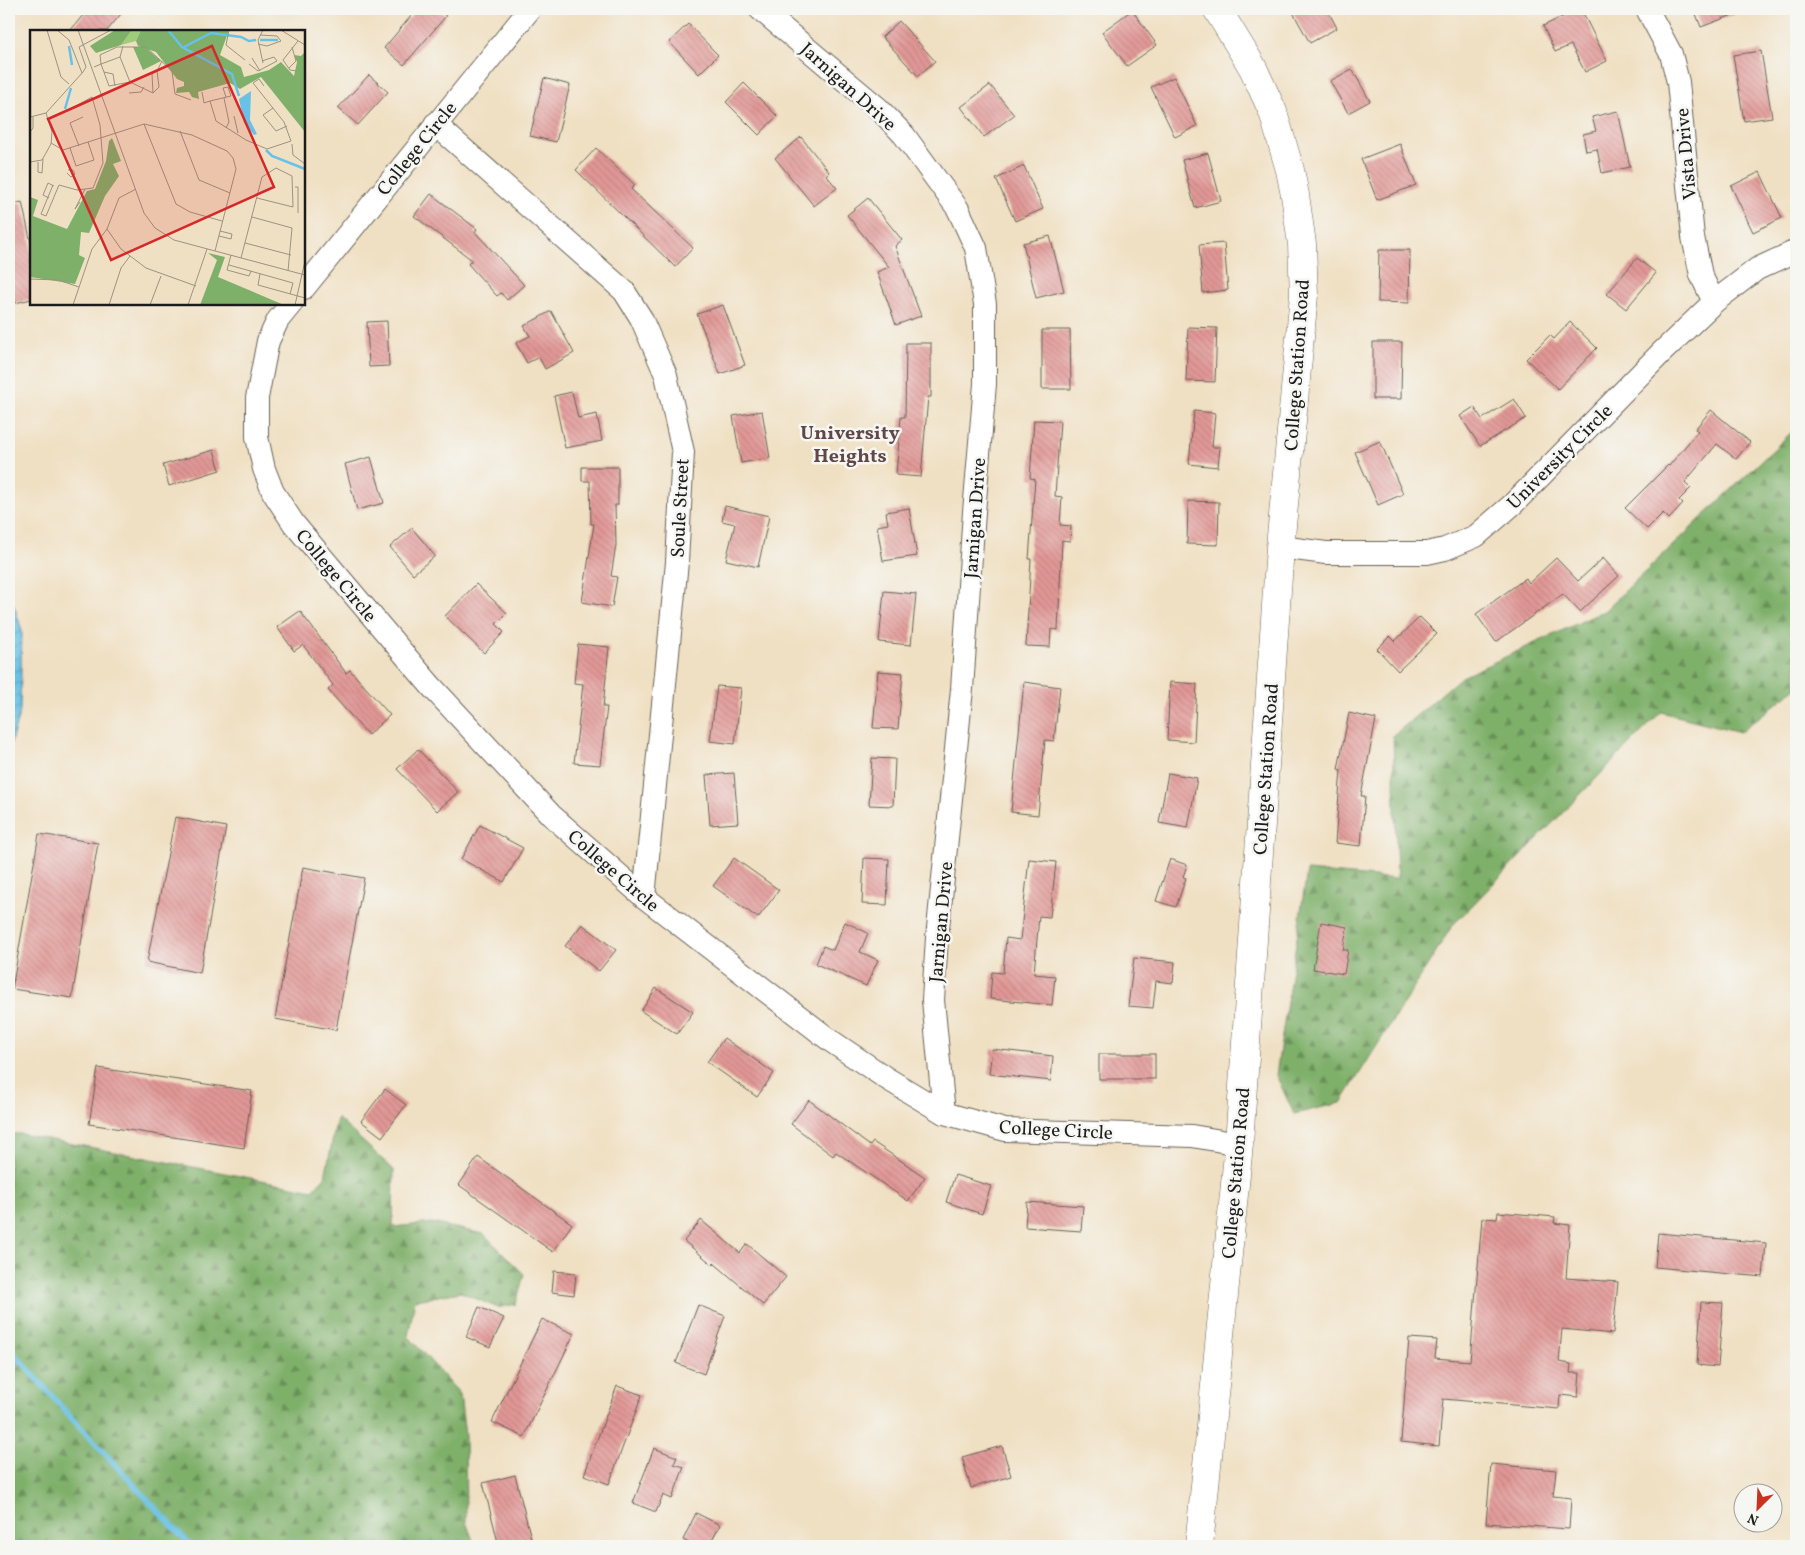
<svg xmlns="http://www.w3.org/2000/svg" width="1805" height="1555" font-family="Vollkorn,serif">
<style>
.forest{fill:url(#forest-firs);stroke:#4e6643}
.water{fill:url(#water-waves);stroke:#426e81}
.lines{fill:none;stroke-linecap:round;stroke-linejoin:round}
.stream{stroke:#68c1e6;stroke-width:5.5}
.building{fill:url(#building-back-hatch)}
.street-casing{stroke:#666156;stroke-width:24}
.secondary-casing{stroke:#666156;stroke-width:29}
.street{stroke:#fff;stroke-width:22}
.secondary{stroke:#fff;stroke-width:28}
.labels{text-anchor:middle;stroke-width:5;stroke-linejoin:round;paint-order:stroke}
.street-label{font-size:19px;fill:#1c1c1c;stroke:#f6f6f2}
.neighbourhood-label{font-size:20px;font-weight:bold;fill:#614747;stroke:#f6f6f2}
.inset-river{fill:none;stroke:#68c1e6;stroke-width:2.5}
.inset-road{fill:none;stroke:#9b9280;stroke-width:1}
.view{fill:#d62828;fill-opacity:0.15;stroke:#d62828;stroke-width:2.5}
.inset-edge{fill:none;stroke:#1c1c1c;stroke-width:2.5}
</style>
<defs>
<pattern id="forest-firs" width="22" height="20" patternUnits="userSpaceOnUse" patternTransform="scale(1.25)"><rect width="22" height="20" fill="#7fb06a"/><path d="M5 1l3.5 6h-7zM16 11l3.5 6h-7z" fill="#678e56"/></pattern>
<pattern id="water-waves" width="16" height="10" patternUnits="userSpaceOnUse" patternTransform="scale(1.25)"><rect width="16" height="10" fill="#68c1e6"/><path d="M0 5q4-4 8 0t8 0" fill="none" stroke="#5aa5c5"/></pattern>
<pattern id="building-back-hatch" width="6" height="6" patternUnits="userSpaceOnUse" patternTransform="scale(1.25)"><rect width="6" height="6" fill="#e19896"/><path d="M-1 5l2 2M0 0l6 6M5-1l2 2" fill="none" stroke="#c08281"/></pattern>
</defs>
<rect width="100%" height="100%" fill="#f6f6f2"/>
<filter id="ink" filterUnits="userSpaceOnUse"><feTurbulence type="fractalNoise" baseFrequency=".02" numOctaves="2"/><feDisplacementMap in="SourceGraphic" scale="10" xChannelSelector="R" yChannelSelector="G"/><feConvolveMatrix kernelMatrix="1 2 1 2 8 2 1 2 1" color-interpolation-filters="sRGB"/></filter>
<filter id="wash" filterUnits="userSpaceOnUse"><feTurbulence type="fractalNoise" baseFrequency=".0096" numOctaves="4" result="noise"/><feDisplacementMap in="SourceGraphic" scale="20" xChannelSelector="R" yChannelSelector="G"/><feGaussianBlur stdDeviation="1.12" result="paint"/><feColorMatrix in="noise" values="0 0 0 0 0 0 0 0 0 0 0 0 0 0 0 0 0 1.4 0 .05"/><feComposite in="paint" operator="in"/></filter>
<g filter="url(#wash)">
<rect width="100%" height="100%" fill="#f0e0c3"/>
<g class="forest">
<path d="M 1796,428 L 1796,688 L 1740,732 L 1661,712 L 1452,926 L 1341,1103 L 1294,1114 L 1276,1075 L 1307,871 L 1397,879 L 1393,736 L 1460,678 L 1604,611 Z"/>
<path d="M 337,1118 L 394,1170 L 393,1227 L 432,1223 L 484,1234 L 524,1274 L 516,1304 L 498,1308 L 461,1292 L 415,1300 L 408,1336 L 460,1394 L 465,1436 L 466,1522 L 475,1546 L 9,1546 L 9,1134 L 21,1134 L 313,1190 L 325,1177 Z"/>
</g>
<path class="water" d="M 9,593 L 15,608 L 22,631 L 20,711 L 10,746 L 9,763 Z"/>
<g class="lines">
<path class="stream" d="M 9,1347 L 66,1412 L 191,1546"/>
</g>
<g id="blocks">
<g class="building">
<path d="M 88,9 L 125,9 L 107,31 L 70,31 Z"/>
<path d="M 417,9 L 437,9 L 446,16 L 404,65 L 384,48 Z"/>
<path d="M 1291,9 L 1327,9 L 1337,28 L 1310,43 Z"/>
<path d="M 1579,9 L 1581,9 L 1607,61 L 1585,72 L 1571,45 L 1555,52 L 1543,26 Z"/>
<path d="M 1694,9 L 1746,9 L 1746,10 L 1701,27 Z"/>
<path d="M 1132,10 L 1157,45 L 1127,66 L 1102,32 Z"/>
<path d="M 899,21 L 935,61 L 918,76 L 882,37 Z"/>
<path d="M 688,24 L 718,55 L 699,74 L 669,42 Z"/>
<path d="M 1761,51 L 1772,117 L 1744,121 L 1733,55 Z"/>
<path d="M 1352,69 L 1370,101 L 1348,113 L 1330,81 Z"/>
<path d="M 369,75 L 388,92 L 358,125 L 338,108 Z"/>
<path d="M 1174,77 L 1197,126 L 1175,137 L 1151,87 Z"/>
<path d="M 544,78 L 570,85 L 556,142 L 530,136 Z"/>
<path d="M 744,83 L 777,116 L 759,135 L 726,102 Z"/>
<path d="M 990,85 L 1014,115 L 984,137 L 961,107 Z"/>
<path d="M 1618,111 L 1630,167 L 1602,173 L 1597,149 L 1586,151 L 1583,134 L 1596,131 L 1592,117 Z"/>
<path d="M 801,137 L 829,172 L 826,175 L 837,188 L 814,206 L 775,158 Z"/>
<path d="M 1400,144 L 1416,185 L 1377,200 L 1361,159 Z"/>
<path d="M 596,148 L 635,185 L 631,189 L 693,248 L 675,267 L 576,170 Z"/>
<path d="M 1208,153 L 1221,201 L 1195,208 L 1182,160 Z"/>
<path d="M 1024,166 L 1043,209 L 1015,221 L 996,179 Z"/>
<path d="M 1760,172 L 1782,218 L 1753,232 L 1731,186 Z"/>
<path d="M 431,194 L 477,229 L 475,232 L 524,285 L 507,300 L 501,293 L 497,296 L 468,264 L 472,260 L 414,216 Z"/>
<path d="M 868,198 L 902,240 L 895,246 L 921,316 L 896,325 L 877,272 L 889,267 L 847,215 Z"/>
<path d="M 22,202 L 31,243 L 31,299 L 12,304 L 9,289 L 9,205 Z"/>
<path d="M 1050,236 L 1064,291 L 1036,298 L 1023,243 Z"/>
<path d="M 1224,243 L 1228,290 L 1203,293 L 1199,245 Z"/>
<path d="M 1379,250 L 1410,250 L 1409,303 L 1378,302 Z"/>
<path d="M 1637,258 L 1656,273 L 1626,309 L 1607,294 Z"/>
<path d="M 723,305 L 745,365 L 720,374 L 697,314 Z"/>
<path d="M 551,311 L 574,353 L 545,369 L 539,357 L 527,363 L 516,343 L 530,336 L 524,326 Z"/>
<path d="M 387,321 L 389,366 L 369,367 L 367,322 Z"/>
<path d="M 1570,322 L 1597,348 L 1558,389 L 1526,359 L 1550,335 L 1554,339 Z"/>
<path d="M 1188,327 L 1217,328 L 1215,382 L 1186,381 Z"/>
<path d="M 1042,330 L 1070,330 L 1071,389 L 1042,389 Z"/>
<path d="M 1373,342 L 1402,342 L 1401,399 L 1373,399 Z"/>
<path d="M 906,343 L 931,343 L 931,397 L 928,397 L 921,477 L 896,475 L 901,417 L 905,417 Z"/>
<path d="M 572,392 L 578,418 L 597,414 L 602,441 L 565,448 L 554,396 Z"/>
<path d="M 1514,399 L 1526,418 L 1480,446 L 1460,416 L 1474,407 L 1482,419 Z"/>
<path d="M 1711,410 L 1750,442 L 1736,459 L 1717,444 L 1685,482 L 1691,488 L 1679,500 L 1683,504 L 1669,519 L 1663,513 L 1647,529 L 1625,508 L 1668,465 L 1669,466 L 1698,431 L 1695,429 Z"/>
<path d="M 762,411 L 770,458 L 741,463 L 733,416 Z"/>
<path d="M 1194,411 L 1215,413 L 1212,447 L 1220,447 L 1218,467 L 1189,464 Z"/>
<path d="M 1034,420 L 1060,421 L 1055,496 L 1062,497 L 1060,525 L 1071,526 L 1070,541 L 1062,540 L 1058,630 L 1051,629 L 1050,647 L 1026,646 L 1031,559 L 1029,559 L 1035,479 L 1030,478 Z"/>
<path d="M 1380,441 L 1403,494 L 1378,505 L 1355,452 Z"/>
<path d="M 214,450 L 220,470 L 169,486 L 163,465 Z"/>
<path d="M 371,457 L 384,503 L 357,510 L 345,464 Z"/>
<path d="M 582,467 L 618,467 L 618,505 L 615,505 L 616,545 L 611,576 L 617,577 L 612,607 L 582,602 L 594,524 L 591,524 L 590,481 L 582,481 Z"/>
<path d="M 1188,501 L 1219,502 L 1218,545 L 1187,544 Z"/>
<path d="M 725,506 L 769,516 L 758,567 L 726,560 L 735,524 L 722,521 Z"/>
<path d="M 909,508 L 917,556 L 883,561 L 877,526 L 888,524 L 886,512 Z"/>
<path d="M 412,528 L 435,556 L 413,574 L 390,547 Z"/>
<path d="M 1556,558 L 1578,581 L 1603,558 L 1619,576 L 1580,612 L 1563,594 L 1496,642 L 1476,614 L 1526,578 L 1529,583 Z"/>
<path d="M 476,584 L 507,613 L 496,624 L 504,632 L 484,653 L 445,616 Z"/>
<path d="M 884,591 L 916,594 L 911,645 L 879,642 Z"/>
<path d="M 300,611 L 346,673 L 350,670 L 390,715 L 368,735 L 328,690 L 333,685 L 303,645 L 294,651 L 277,627 Z"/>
<path d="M 1420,617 L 1437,634 L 1398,671 L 1377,649 L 1390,636 L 1395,641 Z"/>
<path d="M 578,644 L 609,647 L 603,707 L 607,707 L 600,765 L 574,763 L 583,684 L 574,683 Z"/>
<path d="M 878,671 L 903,673 L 898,729 L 873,728 Z"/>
<path d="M 1024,682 L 1060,687 L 1054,741 L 1045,740 L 1038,815 L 1011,812 Z"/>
<path d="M 1170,682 L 1197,684 L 1194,742 L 1167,740 Z"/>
<path d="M 717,686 L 741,688 L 735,744 L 710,741 Z"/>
<path d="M 1349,713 L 1376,719 L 1361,796 L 1365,796 L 1361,846 L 1335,843 L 1341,770 L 1338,769 Z"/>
<path d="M 418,749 L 458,792 L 437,811 L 397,769 Z"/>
<path d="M 872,758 L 895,759 L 893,806 L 869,805 Z"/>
<path d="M 734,773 L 738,823 L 710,825 L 706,775 Z"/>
<path d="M 1168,773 L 1197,778 L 1188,828 L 1159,823 Z"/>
<path d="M 175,817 L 226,827 L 200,973 L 147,962 Z"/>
<path d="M 480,825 L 523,848 L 504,882 L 461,859 Z"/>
<path d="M 39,834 L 98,843 L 72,998 L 12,989 Z"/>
<path d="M 734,858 L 779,890 L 758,918 L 713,886 Z"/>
<path d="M 864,858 L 889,859 L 887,905 L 862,904 Z"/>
<path d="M 1029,859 L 1056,862 L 1050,917 L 1039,916 L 1034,974 L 1055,976 L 1052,1005 L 990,999 L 992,972 L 1003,973 L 1006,938 L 1020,940 Z"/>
<path d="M 1170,859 L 1187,865 L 1183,877 L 1186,878 L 1176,907 L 1156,901 Z"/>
<path d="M 303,867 L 364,878 L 336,1030 L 275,1019 Z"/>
<path d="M 845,922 L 868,933 L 860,952 L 878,960 L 866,986 L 816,964 L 823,946 L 833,950 Z"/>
<path d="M 1321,922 L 1347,927 L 1343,950 L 1348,950 L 1344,974 L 1313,969 Z"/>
<path d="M 582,924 L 616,950 L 599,971 L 565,946 Z"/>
<path d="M 1134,958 L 1175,962 L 1173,983 L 1156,981 L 1153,1008 L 1128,1006 Z"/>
<path d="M 656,988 L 693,1012 L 677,1034 L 641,1011 Z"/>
<path d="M 724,1038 L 774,1073 L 757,1097 L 707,1062 Z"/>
<path d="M 992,1049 L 1053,1056 L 1051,1081 L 989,1074 Z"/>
<rect x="1099" y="1054" width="56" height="25"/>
<path d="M 98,1068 L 252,1091 L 244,1148 L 89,1124 Z"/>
<path d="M 385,1089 L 406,1105 L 382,1137 L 361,1121 Z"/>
<path d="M 809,1100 L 870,1146 L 873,1142 L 925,1177 L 908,1201 L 836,1152 L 833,1156 L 791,1124 Z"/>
<path d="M 478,1157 L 572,1224 L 553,1252 L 459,1185 Z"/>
<path d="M 955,1175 L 991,1186 L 982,1214 L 946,1202 Z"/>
<path d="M 1027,1202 L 1083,1206 L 1081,1231 L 1025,1227 Z"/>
<path d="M 1498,1212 L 1555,1217 L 1554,1223 L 1570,1225 L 1566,1278 L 1618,1282 L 1613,1334 L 1562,1329 L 1559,1362 L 1571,1364 L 1570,1373 L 1580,1373 L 1578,1397 L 1560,1395 L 1559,1409 L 1443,1399 L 1439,1446 L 1401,1442 L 1409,1338 L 1437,1340 L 1435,1358 L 1470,1361 L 1482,1218 L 1497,1219 Z"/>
<path d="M 701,1220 L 740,1253 L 747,1244 L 786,1277 L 763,1305 L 714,1263 L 713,1265 L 684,1241 Z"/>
<path d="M 1658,1233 L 1766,1243 L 1763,1277 L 1655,1267 Z"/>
<path d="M 554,1271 L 576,1273 L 574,1295 L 552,1292 Z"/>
<path d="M 1701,1302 L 1723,1303 L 1718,1367 L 1697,1365 Z"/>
<path d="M 698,1305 L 725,1316 L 704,1374 L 676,1363 Z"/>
<path d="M 479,1307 L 504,1318 L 490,1347 L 466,1337 Z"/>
<path d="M 542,1319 L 574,1334 L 524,1437 L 492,1422 Z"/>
<path d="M 617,1386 L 642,1395 L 609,1484 L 584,1475 Z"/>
<path d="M 1002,1446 L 1011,1476 L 971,1488 L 962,1457 Z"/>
<path d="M 654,1448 L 677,1457 L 674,1464 L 684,1467 L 672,1499 L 663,1495 L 656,1512 L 633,1503 Z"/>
<path d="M 1491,1464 L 1556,1470 L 1553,1496 L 1571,1498 L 1569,1529 L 1486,1523 Z"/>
<path d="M 515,1475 L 533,1546 L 499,1546 L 483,1483 Z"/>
<path d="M 696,1513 L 720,1525 L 709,1546 L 695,1546 L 683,1540 Z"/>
</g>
</g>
</g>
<g filter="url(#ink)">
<use href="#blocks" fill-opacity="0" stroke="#666156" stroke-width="1"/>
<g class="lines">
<defs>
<g id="street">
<path d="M 760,9 L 879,109 L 904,135 L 958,209 L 976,248 L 985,304 L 985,384 L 974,512 L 962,689 L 937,938 L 933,1000 L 944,1113"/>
<path d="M 1647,9 L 1671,54 L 1678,82 L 1693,237 L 1701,275 L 1714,302"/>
<path d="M 435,124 L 624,291 L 641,318 L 666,375 L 683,452 L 677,562 L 644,897"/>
<path d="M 304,288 L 530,9"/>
<path d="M 291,304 L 278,320 L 268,341 L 257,398 L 257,437 L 264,469 L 273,492 L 294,524 L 431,686 L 551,815 L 644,897 L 831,1041 L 886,1078 L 944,1113 L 1005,1130 L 1192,1136 L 1239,1144"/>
<path d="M 1280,547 L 1326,553 L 1427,553 L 1445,549 L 1476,536 L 1513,504 L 1662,352 L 1714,302 L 1757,269 L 1796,251"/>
</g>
<path id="secondary" d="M 1199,1546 L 1239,1144 L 1280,547 L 1304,295 L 1302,244 L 1295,195 L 1290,170 L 1273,112 L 1253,68 L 1217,9"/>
</defs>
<use href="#street" class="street-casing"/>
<use href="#secondary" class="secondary-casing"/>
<use href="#street" class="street"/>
<use href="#secondary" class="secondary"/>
</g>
</g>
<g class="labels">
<g class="street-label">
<text transform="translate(849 86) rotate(42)" y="7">Jarnigan Drive</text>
<text transform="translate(416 148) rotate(-51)" y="7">College Circle</text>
<text transform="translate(1685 154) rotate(-95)" y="7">Vista Drive</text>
<text transform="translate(1296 365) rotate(-86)" y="7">College Station Road</text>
<text transform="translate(1559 456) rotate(-45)" y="7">University Circle</text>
<text transform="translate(679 508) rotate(-87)" y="7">Soule Street</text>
<text transform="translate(974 518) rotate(-86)" y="7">Jarnigan Drive</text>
<text transform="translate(337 575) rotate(50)" y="7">College Circle</text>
<text transform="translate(1265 769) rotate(-86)" y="7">College Station Road</text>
<text transform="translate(614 870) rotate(41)" y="7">College Circle</text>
<text transform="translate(940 922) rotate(-85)" y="7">Jarnigan Drive</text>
<text transform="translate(1056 1129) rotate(3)" y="7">College Circle</text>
<text transform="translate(1235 1173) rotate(-85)" y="7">College Station Road</text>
</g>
<g class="neighbourhood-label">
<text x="850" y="439">University<tspan x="850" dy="23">Heights</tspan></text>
</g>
</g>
<g transform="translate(30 30)">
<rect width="275" height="275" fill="#f0e0c3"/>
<path d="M 102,0 L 111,0 L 106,11 L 91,15 Z" fill="#9fcd7a"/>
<path d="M 85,0 L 102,0 L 91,15 L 66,23 L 60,16 ZM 111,0 L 199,0 L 190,25 L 211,37 L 214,47 L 239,40 L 251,32 L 264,46 L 267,32 L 264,25 L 271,26 L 275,22 L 275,102 L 231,47 L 210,59 L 200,53 L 168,62 L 169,69 L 162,67 L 159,62 L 146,63 L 147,58 L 154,56 L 154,52 L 147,49 L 126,22 L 108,16 L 106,11 ZM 103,17 L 115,17 L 131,31 L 113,40 ZM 82,108 L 91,131 L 83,134 L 89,146 L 75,166 L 59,203 L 51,202 L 49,225 L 55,228 L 45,254 L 0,247 L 0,167 L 8,170 L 3,186 L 37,199 L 57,161 L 65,159 L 76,131 L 79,111 ZM 178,223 L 195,227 L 188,247 L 254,275 L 170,275 L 187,230 Z" fill="#7fb06a"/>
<path d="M 221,61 L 220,90 L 227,104 L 224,105 L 214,93 L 209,69 Z" fill="#68c1e6"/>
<path class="inset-river" d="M 138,0 L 152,17 L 202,44 L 209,66M 230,10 L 248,10M 39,16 L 42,35M 154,17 L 181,3 L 211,7 L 219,11 L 226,10M 35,79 L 41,58M 236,120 L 242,126 L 275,139"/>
<path class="inset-road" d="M 17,0 L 31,47 L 39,54M 27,0 L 39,10 L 52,43M 48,0 L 114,183 L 125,198 L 144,210 L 275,245M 199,0 L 196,15 L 215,30M 233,0 L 228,10 L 233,33M 251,0 L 275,15M 228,14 L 237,16 L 251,11 L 247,6 L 230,5M 90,27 L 71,34 L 79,56 L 100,52 L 90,27 L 93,16M 222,28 L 230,41M 219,34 L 228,41 L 247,31 L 244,27 L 232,31M 64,37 L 71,34 L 70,25 L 87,17 L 116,17 L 142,41 L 145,64 L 161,70M 259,38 L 266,31 L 262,17M 267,41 L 260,40 L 253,30 L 268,11M 53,42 L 56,37 L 49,17 L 81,0M 74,42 L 83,44 L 85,56M 100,52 L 123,63 L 129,57 L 127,41 L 132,31M 172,62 L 174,73 L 180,71 L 201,66 L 198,57 L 193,58 L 196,67M 99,63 L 111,62 L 114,57M 123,63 L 122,44 L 127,41M 194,68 L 199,92 L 196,98M 180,71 L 186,91 L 216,110 L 237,119 L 261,111 L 254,92 L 223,53 L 229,49 L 234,56M 243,78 L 233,85 L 246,101 L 257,96M 204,86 L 208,103M 0,87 L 16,83 L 53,42M 114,94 L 146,174 L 160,182 L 192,191M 150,101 L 169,150 L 200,163M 0,102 L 3,98 L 3,87M 21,113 L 33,120 L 114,94 L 162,105 L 197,121 L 203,128 L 206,139 L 185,221M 262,114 L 263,125 L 275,134M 49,116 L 40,93 L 53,87M 40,118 L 46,136 L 64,130 L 58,112M 0,132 L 12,130 L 21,114 L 22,102 L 16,83M 8,132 L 8,142 L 12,143 L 13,129M 37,143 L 41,147 L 45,144 L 43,140 L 38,140M 23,155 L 11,184 L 16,186 L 29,155 L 47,160 L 63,158 L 73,133 L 70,95 L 62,67 L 42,78M 265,157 L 268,157 L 268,183M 19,168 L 13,165 L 18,153 L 24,156M 50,172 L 45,179 L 55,159M 222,187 L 262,198 L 258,241M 77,199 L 91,219 L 116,238 L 166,256M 189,206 L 201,209 L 202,204 L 190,201M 215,213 L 261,225M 201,225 L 197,240 L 219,246 L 221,241M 211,228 L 232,147 L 246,138 L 262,146 L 263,177 L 227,168M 199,235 L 263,253 L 260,264M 230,244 L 228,255 L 275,268M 0,249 L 28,250 L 49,257M 43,275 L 62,219 L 77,199 L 89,168 L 106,159M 79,275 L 91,238 L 100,226M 120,275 L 131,246M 158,275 L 177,219M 265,275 L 275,231"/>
<path class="view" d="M 182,16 L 244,157 L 81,230 L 18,89 Z"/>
<rect width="275" height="275" class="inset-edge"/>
</g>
<rect width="1805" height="1555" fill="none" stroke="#f6f6f2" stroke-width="30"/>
<g transform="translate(1758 1508) rotate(204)"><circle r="24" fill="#f6f6f2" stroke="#9f9f9c"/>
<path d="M0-4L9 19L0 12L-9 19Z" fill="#c8321e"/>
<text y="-8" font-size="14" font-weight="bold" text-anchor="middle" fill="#1c1c1c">N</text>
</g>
</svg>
